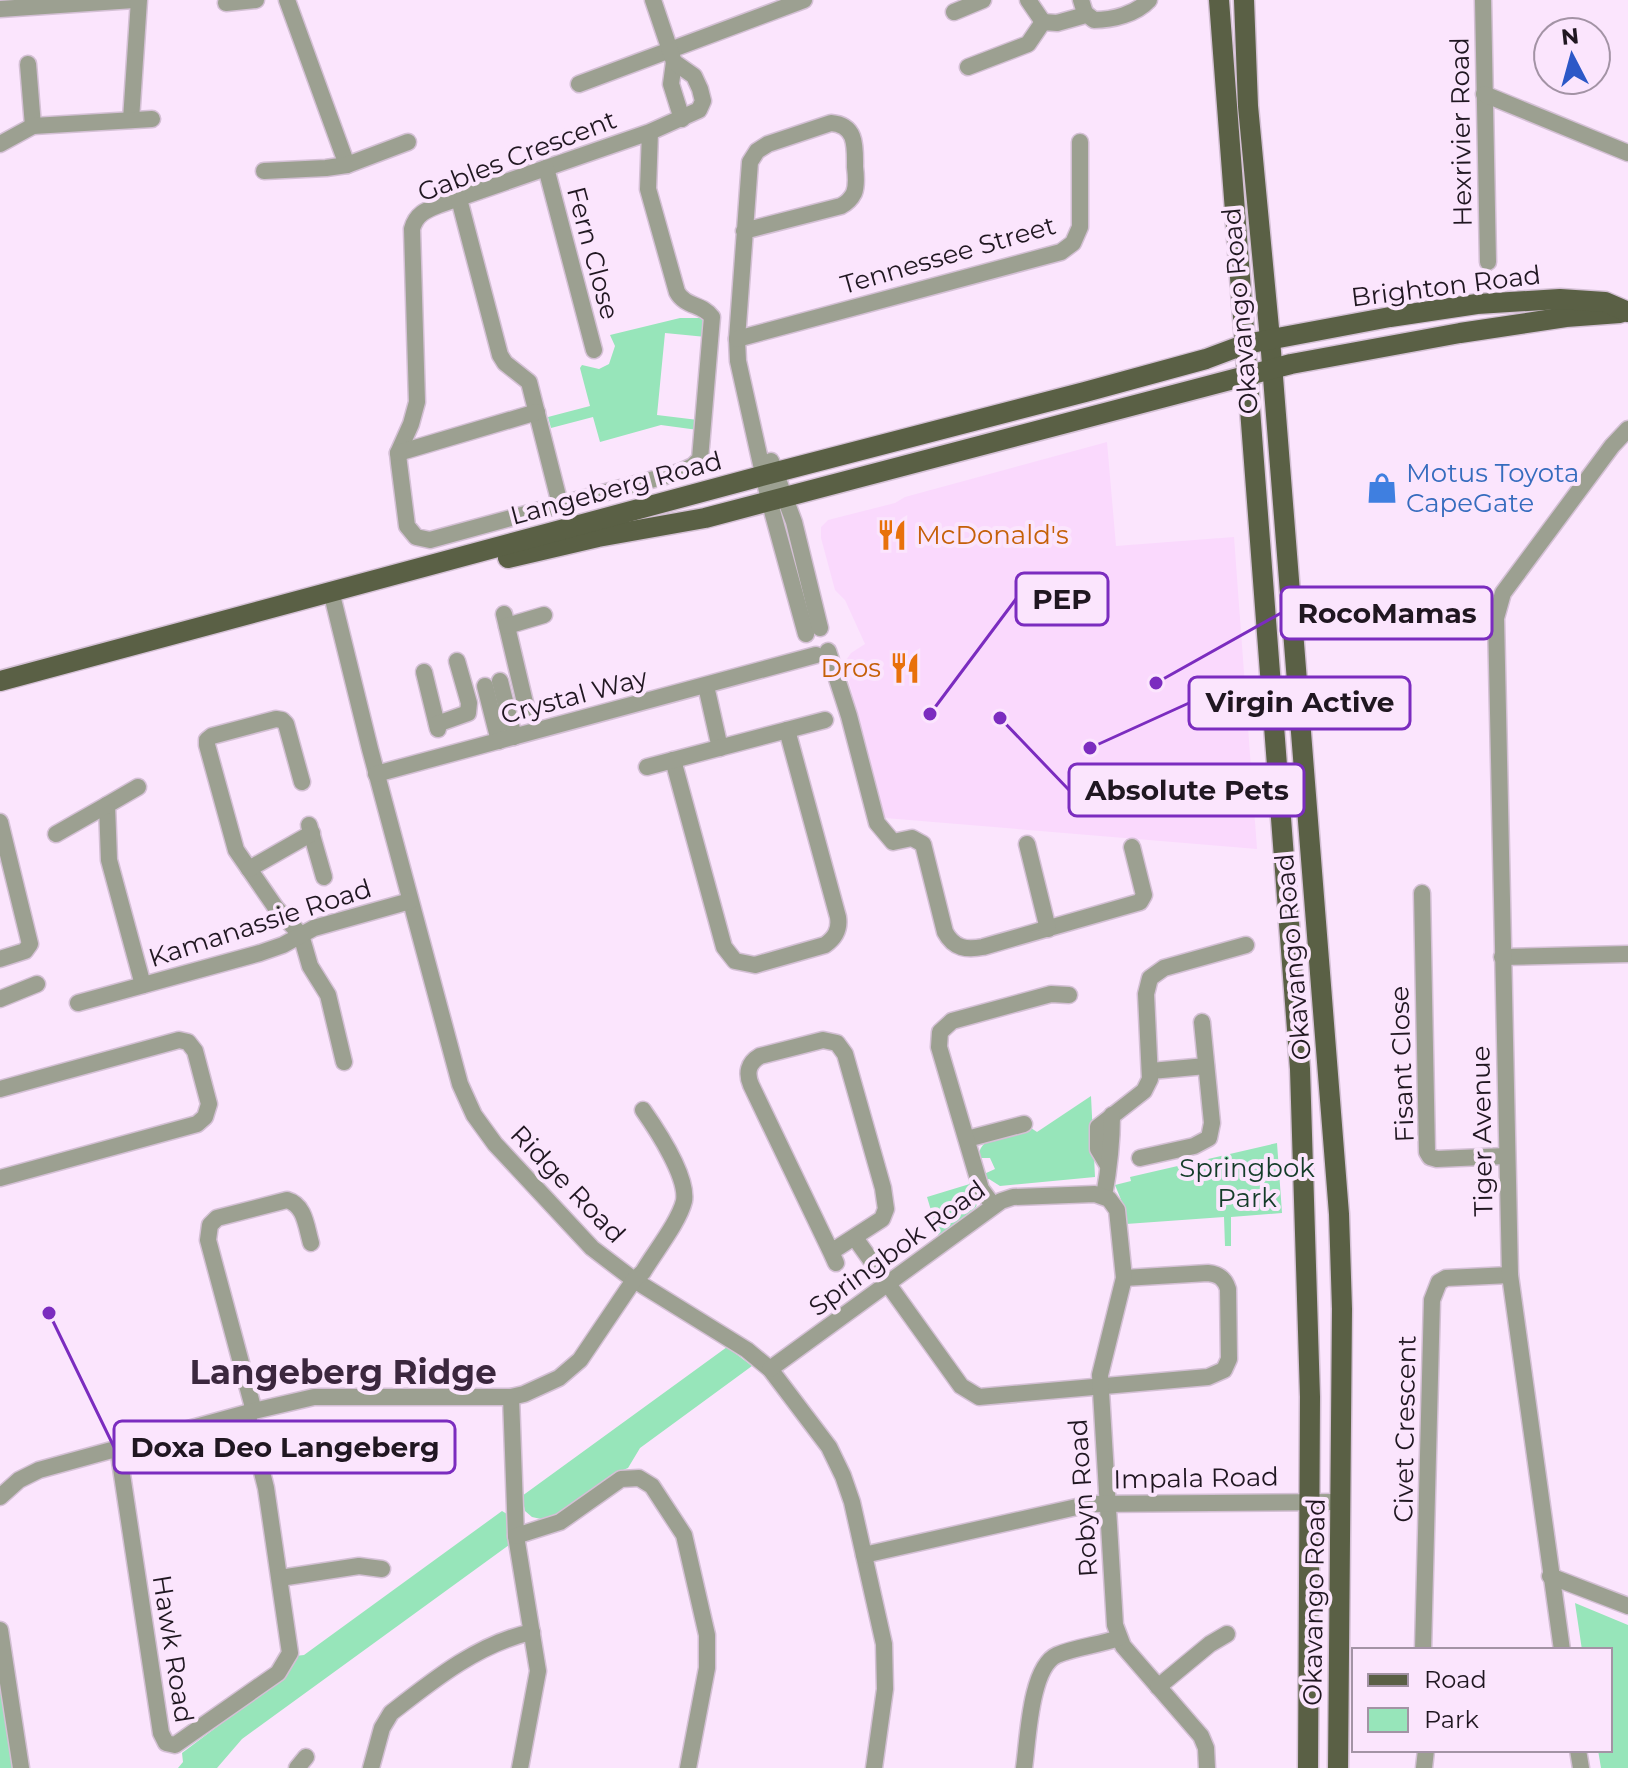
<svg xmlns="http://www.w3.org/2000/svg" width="1628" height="1768" font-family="Montserrat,sans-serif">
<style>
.built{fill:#fad9fd}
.green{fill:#97e5ba}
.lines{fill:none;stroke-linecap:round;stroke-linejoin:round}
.minor-casing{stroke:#d4c0d5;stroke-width:19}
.major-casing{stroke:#d4c0d5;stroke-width:23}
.minor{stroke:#9ca091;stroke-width:16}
.major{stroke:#5a6045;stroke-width:20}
.labels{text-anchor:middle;stroke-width:8;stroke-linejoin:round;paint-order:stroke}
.street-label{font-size:26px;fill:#201721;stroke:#fbe5fd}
.shop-label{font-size:26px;fill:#366cbe;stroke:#fbe5fd;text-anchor:start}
.food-label{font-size:26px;fill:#c56008;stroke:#fbe5fd;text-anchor:start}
.park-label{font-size:26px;fill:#143c29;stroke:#fbe5fd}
.district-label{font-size:34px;font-weight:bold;fill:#3b273e;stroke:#fbe5fd}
.leader{fill:none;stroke:#7b2cbf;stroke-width:3}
.callout-dot{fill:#7b2cbf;stroke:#fbe5fd;stroke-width:3}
.callout{fill:#fbe5fd;stroke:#7b2cbf;stroke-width:3}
.callout-label{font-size:28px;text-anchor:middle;font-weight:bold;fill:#201721}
</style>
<rect width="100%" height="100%" fill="#fbe5fd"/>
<path class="built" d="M 1107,442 L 1116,546 L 1234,537 L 1257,849 L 885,818 L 844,663 L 851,653 L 865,644 L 845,600 L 835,590 L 821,538 L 821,527 L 828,520 L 895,503 L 905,497 Z"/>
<g class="green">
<path d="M 680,318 L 703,318 L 703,323 L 707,323 L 706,337 L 665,333 L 657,415 L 698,420 L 698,430 L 661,425 L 600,442 L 593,417 L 551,428 L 548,417 L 590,406 L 580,368 L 582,365 L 599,369 L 609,364 L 615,346 L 610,335 Z"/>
<path d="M 1091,1096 L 1095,1177 L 1000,1186 L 989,1179 L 985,1180 L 984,1174 L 995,1169 L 990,1158 L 979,1158 C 977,1135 1013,1133 1031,1128 L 1037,1132 Z"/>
<path d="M 1277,1143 L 1282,1213 L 1231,1217 L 1231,1246 L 1225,1246 L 1224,1217 L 1126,1224 L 1124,1207 L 1115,1185 L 1131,1181 L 1130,1177 Z"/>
<path d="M 973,1183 L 978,1200 L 976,1207 L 939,1237 L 927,1197 Z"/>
<path d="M 727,1347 L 752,1366 L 640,1448 L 628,1468 L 611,1475 L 559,1513 L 541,1519 L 532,1517 L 525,1511 L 522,1496 Z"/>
<path d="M 502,1511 L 507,1514 L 509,1545 L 242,1739 L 217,1768 L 178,1768 L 183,1762 L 182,1753 L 278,1681 L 287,1673 L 295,1656 L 304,1655 Z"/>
<path d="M 1575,1603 L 1628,1625 L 1628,1768 L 1601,1768 L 1598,1750 L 1610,1750 L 1610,1650 L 1582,1650 Z"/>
<path d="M 0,1686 L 12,1768 L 0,1768 Z"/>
</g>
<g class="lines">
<defs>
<g id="minor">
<path d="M 287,0 L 347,165"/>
<path d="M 1028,0 L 1043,22"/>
<path d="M 1483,0 L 1488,262"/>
<path d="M 226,3 L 256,0"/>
<path d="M 0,9 L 134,0"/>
<path d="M 954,12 L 983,0"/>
<path d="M 1085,13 L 1094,20 C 1113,20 1136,14 1149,0"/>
<path d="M 674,62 L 671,84 L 682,119"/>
<path d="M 28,64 L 33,126"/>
<path d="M 968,67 L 1028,44 L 1043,22 L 1057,23 L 1082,16 L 1085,13 L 1081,0"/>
<path d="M 579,84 L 804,0"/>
<path d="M 1484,94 L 1628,153"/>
<path d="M 131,120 L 139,0"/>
<path d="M 650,132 L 648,189 L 677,292 C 685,307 703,304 712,317 L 700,459 L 693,466 L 680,472 L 430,540 L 416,537 L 407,526 L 399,463 L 398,453 L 411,424 L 417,402 L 412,229 C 416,214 426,210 439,205 L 650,132 L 699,110 L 703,101 L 700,89 L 694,76 L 674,62 L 653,0"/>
<path d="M 0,144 L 33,126 L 152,119"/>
<path d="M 546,168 L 594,350"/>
<path d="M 264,171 L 326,168 L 347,165 L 408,142"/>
<path d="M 459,199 L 500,355 L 505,363 L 529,382 L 560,504"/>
<path d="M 744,231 L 841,206 C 847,203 851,199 854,193 C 857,185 856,175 855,167 C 855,147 857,125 831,123 L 768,144 L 757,151 L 750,162 L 737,339 L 738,361 L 769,500 L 806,634"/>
<path d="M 737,339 L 1061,252 L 1073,243 L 1080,227 L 1080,142"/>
<path d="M 398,453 L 537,412"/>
<path d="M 771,461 L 794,522 L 820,628"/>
<path d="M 331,591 L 370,749 L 460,1084 L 474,1115 L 495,1144 L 592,1248 L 634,1280 L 747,1350 L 770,1369 L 829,1447 L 843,1476 L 852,1502 L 884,1644 L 885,1689 L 874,1768"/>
<path d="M 504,614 L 527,711"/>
<path d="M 507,626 L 544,615"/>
<path d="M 828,651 L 849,716 L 877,823 L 893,842 L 912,838 L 923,844 L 945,932 C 954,949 967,950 983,947 L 1140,902 L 1144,895 L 1132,847"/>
<path d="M 424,672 L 438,729"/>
<path d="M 500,681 L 514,737"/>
<path d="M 485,686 L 499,741"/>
<path d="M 706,686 L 720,748"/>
<path d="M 437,724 L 468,713 L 469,703 L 457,661"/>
<path d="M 673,760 L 724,947 L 735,961 L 755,965 L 825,945 C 835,938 840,930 838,917 L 787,730"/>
<path d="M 647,767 L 825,720"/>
<path d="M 376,774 L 816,655"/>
<path d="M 302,782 L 286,724 L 282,720 L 276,719 L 212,736 L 207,740 L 207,745 L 236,850 L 276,908 L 301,935 L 310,966 L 328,995 L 344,1062"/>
<path d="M 138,787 L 107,805 L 109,860 L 143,985"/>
<path d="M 0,822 L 30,944 L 25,951 L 0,959"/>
<path d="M 309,825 L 324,877"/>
<path d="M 56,834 L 107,805"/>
<path d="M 1027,844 L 1048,929"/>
<path d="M 249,869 L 312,833"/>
<path d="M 1422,893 L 1427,1152 L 1430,1157 L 1437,1159 L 1506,1156"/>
<path d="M 1502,957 L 1628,954"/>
<path d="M 0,999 L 37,984"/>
<path d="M 78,1003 L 260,953 L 283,945 L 314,928 L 410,901"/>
<path d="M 1151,1071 L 1206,1066"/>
<path d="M 0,1089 L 179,1040 L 188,1042 L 195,1051 L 209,1104 L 205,1117 L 197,1124 L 0,1178"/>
<path d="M 967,1139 L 1024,1124"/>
<path d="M 1140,1158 L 1194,1146 L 1209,1138 L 1212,1123 L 1202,1022"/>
<path d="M 1107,1164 L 1098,1149 L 1098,1127 L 1144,1091 L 1150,1079 L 1146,994 L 1150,978 L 1164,968 L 1246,945"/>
<path d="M 1104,1196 C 1109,1169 1112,1143 1112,1115"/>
<path d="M 993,1205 L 981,1189 L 939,1047 L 940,1032 L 952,1021 L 1051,994 L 1069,995"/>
<path d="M 855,1238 L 961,1386 L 979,1397 L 1208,1377 L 1224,1370 L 1229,1359 L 1228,1289 C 1225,1279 1219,1274 1208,1273 L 1124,1278"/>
<path d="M 831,1252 L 882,1219 L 886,1209 L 883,1188 L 845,1054 L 837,1043 L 823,1040 L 760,1056 C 748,1063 746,1073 751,1085 L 831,1252 L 836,1263"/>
<path d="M 770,1369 L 1001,1201 L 1013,1197 L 1095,1194 L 1109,1199 L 1117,1210 L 1124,1278 L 1100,1375 L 1115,1625 L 1123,1646 L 1201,1736 L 1206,1748 L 1207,1768"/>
<path d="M 511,1397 L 516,1536 L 538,1671 L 520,1768"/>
<path d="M 254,1411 L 208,1240 L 210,1225 L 217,1218 L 287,1200 C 305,1205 306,1226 311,1243"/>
<path d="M 118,1448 L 161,1733 L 166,1743 L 175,1745 L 278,1673 L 290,1653 L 266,1488 L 247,1413"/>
<path d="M 0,1497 L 19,1480 L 39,1470 L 254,1411 L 314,1397 L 511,1397 L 524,1394 L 559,1378 L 580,1360 L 634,1280 L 643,1272 C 654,1253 679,1222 684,1201 C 688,1177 657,1130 643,1110"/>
<path d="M 516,1536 L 560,1522 L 621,1479 L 639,1478 L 652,1486 L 684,1535 L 707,1635 L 707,1668 L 688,1768"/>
<path d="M 864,1555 L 1090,1504 L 1341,1502"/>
<path d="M 1550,1576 L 1628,1606"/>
<path d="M 280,1578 L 359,1566 L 382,1569"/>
<path d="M 0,1630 L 21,1768"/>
<path d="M 1423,1650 L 1432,1300 L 1439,1282 L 1446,1278 L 1510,1275"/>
<path d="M 1562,1650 L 1510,1275 L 1496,618 L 1503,593 L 1612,446 L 1628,429"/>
<path d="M 1158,1687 L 1210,1644 L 1227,1634"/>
<path d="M 1578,1750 L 1581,1768"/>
<path d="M 297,1768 L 306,1757"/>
<path d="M 371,1768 L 382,1728 L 391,1713 C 433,1680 479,1643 532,1632"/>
<path d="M 1024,1768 C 1028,1741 1030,1667 1057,1655 C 1076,1647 1099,1645 1119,1638"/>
<path d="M 1424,1768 L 1426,1750"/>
</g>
<g id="major">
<path d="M 1219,0 L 1300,1069 L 1310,1397 L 1308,1768"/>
<path d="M 1244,0 L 1248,106 L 1270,339 L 1339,1214 L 1342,1309 L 1338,1768"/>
<path d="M 508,558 L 598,537 L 705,518 L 1291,364 L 1460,333 L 1566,317 L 1620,313"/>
<path d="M 0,681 L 765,475 L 1085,392 L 1206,359 L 1246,344 L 1390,317 L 1477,304 L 1560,299 L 1605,302 L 1628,312"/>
</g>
</defs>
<use href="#minor" class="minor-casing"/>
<use href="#major" class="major-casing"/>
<use href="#minor" class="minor"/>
<use href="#major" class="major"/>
</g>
<defs>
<symbol id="shop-bare" viewBox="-9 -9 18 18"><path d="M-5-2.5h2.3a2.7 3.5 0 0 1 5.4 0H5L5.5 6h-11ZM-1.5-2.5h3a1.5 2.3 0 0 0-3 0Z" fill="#3f7fe0" stroke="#fbe5fd" stroke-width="2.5" paint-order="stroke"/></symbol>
<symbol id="restaurant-bare" viewBox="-9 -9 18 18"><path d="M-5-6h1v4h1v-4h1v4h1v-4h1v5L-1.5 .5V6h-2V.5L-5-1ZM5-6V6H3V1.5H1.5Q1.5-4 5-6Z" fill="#e8710a" stroke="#fbe5fd" stroke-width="2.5" paint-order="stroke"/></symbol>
</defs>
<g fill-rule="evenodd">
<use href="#shop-bare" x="1360" y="466" width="44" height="44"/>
<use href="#restaurant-bare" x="870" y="513" width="44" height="44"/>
<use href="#restaurant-bare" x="883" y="646" width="44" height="44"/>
</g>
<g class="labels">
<g class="street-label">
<text transform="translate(1461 132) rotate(-91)" y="9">Hexrivier Road</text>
<text transform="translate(517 156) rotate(-21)" y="9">Gables Crescent</text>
<text transform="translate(593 253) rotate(75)" y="9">Fern Close</text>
<text transform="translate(948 255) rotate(-16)" y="9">Tennessee Street</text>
<text transform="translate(1446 286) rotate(-7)" y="9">Brighton Road</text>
<text transform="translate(1240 311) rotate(-95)" y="9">Okavango Road</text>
<text transform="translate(616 488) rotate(-15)" y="9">Langeberg Road</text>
<text transform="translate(574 696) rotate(-15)" y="9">Crystal Way</text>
<text transform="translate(260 923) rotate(-18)" y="9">Kamanassie Road</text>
<text transform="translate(1293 957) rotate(-95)" y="9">Okavango Road</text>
<text transform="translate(1402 1064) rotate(-92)" y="9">Fisant Close</text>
<text transform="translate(1482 1131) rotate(-91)" y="9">Tiger Avenue</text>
<text transform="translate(568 1184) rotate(46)" y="9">Ridge Road</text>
<text transform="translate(897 1248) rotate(-36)" y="9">Springbok Road</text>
<text transform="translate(1405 1429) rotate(-89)" y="9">Civet Crescent</text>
<text transform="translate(1196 1478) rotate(-1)" y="9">Impala Road</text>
<text transform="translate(1083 1498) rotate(-94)" y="9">Robyn Road</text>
<text transform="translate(1314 1602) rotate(-89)" y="9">Okavango Road</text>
<text transform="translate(173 1649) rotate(81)" y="9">Hawk Road</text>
</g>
<g class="shop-label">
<text x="1406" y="482">Motus Toyota<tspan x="1406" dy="30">CapeGate</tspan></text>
</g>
<g class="food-label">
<text x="916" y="544">McDonald's</text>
<text x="881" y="677" text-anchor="end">Dros</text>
</g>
<g class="park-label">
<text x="1247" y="1177">Springbok<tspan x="1247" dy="30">Park</tspan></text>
</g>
<g class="district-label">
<text x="343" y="1384">Langeberg Ridge</text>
</g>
</g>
<path class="leader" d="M930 714L1016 599M1156 683L1281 613M1090 748L1189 703M1000 718L1069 790M49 1313L114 1447"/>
<g class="callout-dot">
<circle cx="930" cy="714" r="8"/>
<circle cx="1156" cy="683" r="8"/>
<circle cx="1090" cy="748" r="8"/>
<circle cx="1000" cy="718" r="8"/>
<circle cx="49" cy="1313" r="8"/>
</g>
<g class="callout">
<rect x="1016" y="573" width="92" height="52" rx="8"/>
<rect x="1281" y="587" width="211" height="52" rx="8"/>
<rect x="1189" y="677" width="221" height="52" rx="8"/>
<rect x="1069" y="764" width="235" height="52" rx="8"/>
<rect x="114" y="1421" width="341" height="52" rx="8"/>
</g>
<g class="callout-label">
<text x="1062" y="609">PEP</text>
<text x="1387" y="623">RocoMamas</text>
<text x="1300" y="712">Virgin Active</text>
<text x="1187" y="800">Absolute Pets</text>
<text x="285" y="1457">Doxa Deo Langeberg</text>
</g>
<rect x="1352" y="1648" width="260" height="104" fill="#fbe5fd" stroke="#a393a5" stroke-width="2"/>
<rect x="1368" y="1674" width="40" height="12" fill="#5a6045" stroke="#a393a5" stroke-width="2"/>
<text x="1424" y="1688" font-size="24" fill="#201721">Road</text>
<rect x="1368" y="1708" width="40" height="24" fill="#97e5ba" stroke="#a393a5" stroke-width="2"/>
<text x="1424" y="1728" font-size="24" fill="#201721">Park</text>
<g transform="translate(1572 56) rotate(354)"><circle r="38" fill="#fbe5fd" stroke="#a393a5" stroke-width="2"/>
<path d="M0-6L14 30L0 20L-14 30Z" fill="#2c58c7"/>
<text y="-12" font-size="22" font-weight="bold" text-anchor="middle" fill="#201721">N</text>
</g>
</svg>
